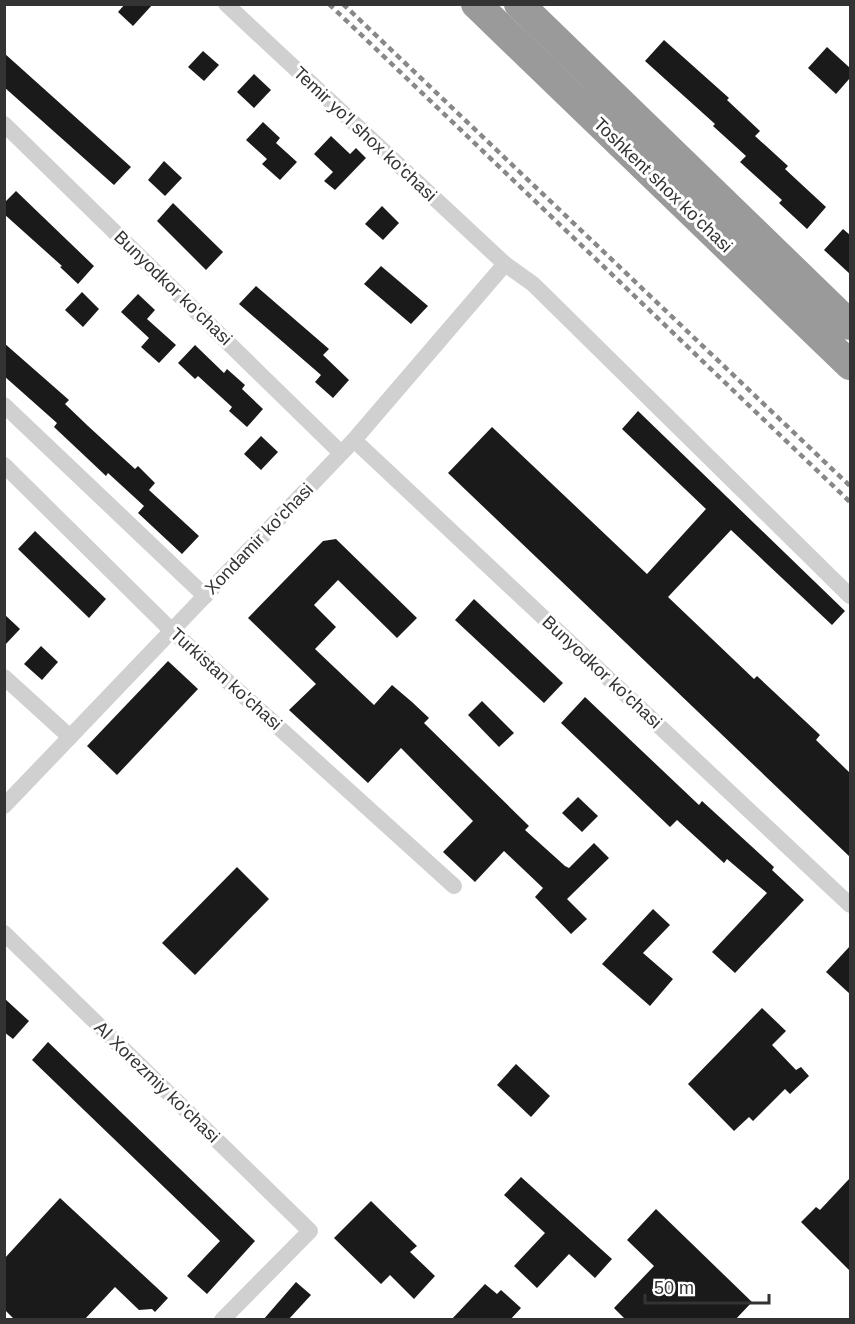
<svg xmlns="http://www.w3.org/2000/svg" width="855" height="1324" font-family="Helvetica,sans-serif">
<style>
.building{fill:#1a1a1a}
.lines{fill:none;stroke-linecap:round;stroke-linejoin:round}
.street{stroke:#d0d0d0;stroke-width:16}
.highway{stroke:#9a9a9a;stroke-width:30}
.rail{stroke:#888;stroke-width:4.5;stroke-dasharray:6 4.5;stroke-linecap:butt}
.labels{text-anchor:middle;stroke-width:6;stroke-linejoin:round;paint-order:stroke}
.street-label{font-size:18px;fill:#333;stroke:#fff}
</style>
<rect width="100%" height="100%" fill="#fff"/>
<g class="building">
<path d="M 125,4 L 153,4 L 133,26 L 118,12 Z"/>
<path d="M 664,40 L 729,98 L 727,100 L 760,131 L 755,136 L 788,166 L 785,169 L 826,207 L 807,229 L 779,203 L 782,200 L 740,162 L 746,156 L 713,126 L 715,124 L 645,61 Z"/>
<path d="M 827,47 L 850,68 L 850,78 L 836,94 L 808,68 Z"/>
<path d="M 203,51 L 219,65 L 204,81 L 188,67 Z"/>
<path d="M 4,53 L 131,167 L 114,185 L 4,87 Z"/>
<path d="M 254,74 L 271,90 L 254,108 L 237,92 Z"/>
<path d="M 263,122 L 280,138 L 276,143 L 297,162 L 280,180 L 262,164 L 267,159 L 246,140 Z"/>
<path d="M 331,136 L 350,154 L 356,148 L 366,158 L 335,190 L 324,181 L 333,172 L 314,154 Z"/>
<path d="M 164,161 L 182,178 L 165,196 L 148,180 Z"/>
<path d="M 16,191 L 94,266 L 78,284 L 60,267 L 62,266 L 4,214 L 4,203 Z"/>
<path d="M 173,203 L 223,252 L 206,270 L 157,221 Z"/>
<path d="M 382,206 L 399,223 L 383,240 L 365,224 Z"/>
<path d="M 843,229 L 850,235 L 850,274 L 824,250 Z"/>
<path d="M 381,266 L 428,306 L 411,324 L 364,284 Z"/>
<path d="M 256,286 L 329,349 L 323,355 L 349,380 L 333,398 L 315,382 L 321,375 L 239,304 Z"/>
<path d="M 82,292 L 99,309 L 83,327 L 65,310 Z"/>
<path d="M 138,294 L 155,310 L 147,319 L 176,345 L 159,363 L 141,347 L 149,338 L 121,312 Z"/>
<path d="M 4,343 L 69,400 L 65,404 L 88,426 L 135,469 L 138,466 L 155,483 L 149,490 L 199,536 L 182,554 L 138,513 L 144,506 L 108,473 L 106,476 L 88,459 L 54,427 L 57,423 L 4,376 Z"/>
<path d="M 195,345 L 224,373 L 227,369 L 245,385 L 242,389 L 263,409 L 247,427 L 229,411 L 232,407 L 198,376 L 195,379 L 178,363 Z"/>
<path d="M 638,411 L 845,611 L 832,625 L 731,530 L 668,597 L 754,679 L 757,676 L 820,735 L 816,740 L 850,773 L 850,857 L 448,473 L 492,427 L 647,574 L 706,509 L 622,429 Z"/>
<path d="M 261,436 L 278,452 L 261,470 L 244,454 Z"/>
<path d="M 35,531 L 106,599 L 89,618 L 18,549 Z"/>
<path d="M 336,539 L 417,618 L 397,638 L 338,580 L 314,605 L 336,627 L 315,649 L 374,705 L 392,685 L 412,702 L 429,718 L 424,723 L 529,826 L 525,830 L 565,866 L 569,868 L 594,843 L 609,858 L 567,899 L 587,919 L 571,934 L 535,897 L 543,888 L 504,851 L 475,882 L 443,852 L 473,821 L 401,748 L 368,783 L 289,710 L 316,684 L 248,618 L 323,541 Z"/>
<path d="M 474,599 L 563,683 L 544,703 L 455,620 Z"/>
<path d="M 4,614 L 20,629 L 4,646 Z"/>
<path d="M 41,646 L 58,662 L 42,680 L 24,664 Z"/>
<path d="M 168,661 L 198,689 L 117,775 L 87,746 Z"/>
<path d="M 585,697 L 699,805 L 702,801 L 774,867 L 772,870 L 804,900 L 735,973 L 712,952 L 767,893 L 727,859 L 724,863 L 677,820 L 670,827 L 561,723 Z"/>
<path d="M 482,701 L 514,733 L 499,747 L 468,715 Z"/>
<path d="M 578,797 L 598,816 L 582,832 L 562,813 Z"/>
<path d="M 237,867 L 269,899 L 195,975 L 162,943 Z"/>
<path d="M 653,909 L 670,925 L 643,953 L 673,979 L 650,1006 L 602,964 Z"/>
<path d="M 850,946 L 850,994 L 826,972 Z"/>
<path d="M 4,998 L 29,1021 L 13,1039 L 4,1032 Z"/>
<path d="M 762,1008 L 786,1031 L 772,1045 L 796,1070 L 801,1067 L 809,1076 L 790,1094 L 785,1089 L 753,1121 L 749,1117 L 734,1131 L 688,1084 Z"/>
<path d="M 48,1042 L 255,1241 L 207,1294 L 187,1276 L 220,1241 L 32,1060 Z"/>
<path d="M 516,1064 L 550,1096 L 531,1117 L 497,1085 Z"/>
<path d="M 521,1177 L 612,1259 L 595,1278 L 569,1254 L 537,1288 L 514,1266 L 545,1233 L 504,1195 Z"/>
<path d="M 850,1178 L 850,1271 L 801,1222 L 816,1207 L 820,1210 Z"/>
<path d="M 60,1198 L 168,1298 L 155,1312 L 152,1309 L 139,1310 L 115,1287 L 84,1320 L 15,1320 L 4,1309 L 4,1259 Z"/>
<path d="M 371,1201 L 417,1246 L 410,1252 L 435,1276 L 414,1299 L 390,1275 L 381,1284 L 334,1238 Z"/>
<path d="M 656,1209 L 752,1302 L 735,1320 L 626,1320 L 614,1308 L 654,1266 L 627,1240 Z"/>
<path d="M 296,1282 L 311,1295 L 288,1320 L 263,1320 Z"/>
<path d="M 485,1284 L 497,1294 L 501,1290 L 521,1308 L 510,1320 L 451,1320 Z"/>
</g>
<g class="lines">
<g class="street">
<path d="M 226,4 L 505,264 L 533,284 L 850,596"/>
<path d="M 4,124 L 341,453"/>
<path d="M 4,405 L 205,596"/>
<path d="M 354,440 L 850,905"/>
<path d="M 4,465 L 172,631 L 454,886"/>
<path d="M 4,677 L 70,737"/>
<path d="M 4,806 L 354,440 L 505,264"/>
<path d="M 4,933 L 310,1231 L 222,1320"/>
</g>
<g class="highway">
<path d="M 476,4 L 850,365"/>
<path d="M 519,4 L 850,325"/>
</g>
<g class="rail">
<path d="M 329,4 L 850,502"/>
<path d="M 343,4 L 850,486"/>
</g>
</g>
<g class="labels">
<g class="street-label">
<text transform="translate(365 134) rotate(43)" y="6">Temir yo'l shox ko'chasi</text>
<text transform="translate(663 185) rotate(44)" y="6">Toshkent shox ko'chasi</text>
<text transform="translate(173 288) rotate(44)" y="6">Bunyodkor ko'chasi</text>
<text transform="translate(259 539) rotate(-46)" y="6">Xondamir ko'chasi</text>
<text transform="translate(602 672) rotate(43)" y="6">Bunyodkor ko'chasi</text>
<text transform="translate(226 679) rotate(42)" y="6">Turkistan ko'chasi</text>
<text transform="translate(157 1082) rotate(44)" y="6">Al Xorezmiy ko'chasi</text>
</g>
</g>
<rect width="855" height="1324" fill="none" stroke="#333333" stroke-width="12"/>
<path d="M645 1294v9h124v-9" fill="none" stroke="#333333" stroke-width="3"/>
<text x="654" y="1294" font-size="18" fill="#333333" stroke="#ffffff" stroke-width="4.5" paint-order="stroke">50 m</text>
</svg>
